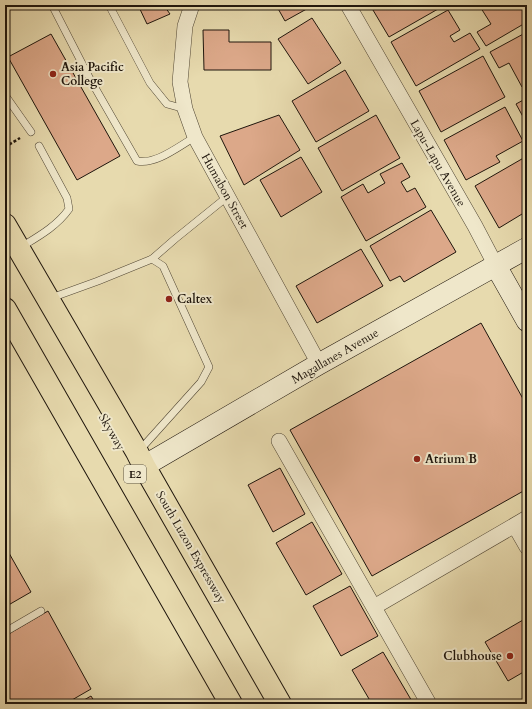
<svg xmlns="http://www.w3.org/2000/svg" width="532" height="709" font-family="Cardo,serif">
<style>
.building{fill:#dca889;stroke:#1e150c}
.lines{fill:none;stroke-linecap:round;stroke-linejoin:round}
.lane-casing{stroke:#504634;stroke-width:8}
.street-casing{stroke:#504634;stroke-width:16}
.secondary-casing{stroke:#1e150c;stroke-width:22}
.highway-casing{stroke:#1e150c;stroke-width:24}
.path{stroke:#1e150c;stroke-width:2.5;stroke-dasharray:3 2;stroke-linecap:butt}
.lane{stroke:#efe7ca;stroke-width:7}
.street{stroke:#efe7ca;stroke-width:15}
.secondary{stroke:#efe7ca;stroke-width:21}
.highway{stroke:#e7daae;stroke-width:22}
.poi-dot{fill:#8f2418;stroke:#efe7ca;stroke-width:1.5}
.labels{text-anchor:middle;stroke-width:4;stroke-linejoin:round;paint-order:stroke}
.shield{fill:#efe7ca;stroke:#5d5445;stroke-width:1}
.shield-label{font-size:11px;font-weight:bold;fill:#1e150c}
.poi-label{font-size:12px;font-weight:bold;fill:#1e150c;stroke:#efe7ca;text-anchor:start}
.street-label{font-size:12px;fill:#1e150c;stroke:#efe7ca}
</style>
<rect width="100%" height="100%" fill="#e7daae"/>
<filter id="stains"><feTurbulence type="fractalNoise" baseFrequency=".005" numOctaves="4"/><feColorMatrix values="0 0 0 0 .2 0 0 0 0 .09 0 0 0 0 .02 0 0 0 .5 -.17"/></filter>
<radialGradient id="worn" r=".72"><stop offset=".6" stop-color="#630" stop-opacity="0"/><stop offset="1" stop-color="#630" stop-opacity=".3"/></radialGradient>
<g class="building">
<path d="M 138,5 L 170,5 L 165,7 L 170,14 L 147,24 Z"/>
<path d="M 276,5 L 311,5 L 312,6 L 285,21 Z"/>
<path d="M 370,5 L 445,5 L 389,37 Z"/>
<path d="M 479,5 L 527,5 L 527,22 L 486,46 L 477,32 L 491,24 Z"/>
<path d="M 448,10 L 460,30 L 450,36 L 454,42 L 470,33 L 480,49 L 416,86 L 391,42 Z"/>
<path d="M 312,18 L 341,63 L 308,84 L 278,39 Z"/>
<path d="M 203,30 L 229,30 L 229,42 L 271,42 L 271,70 L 204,70 Z"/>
<path d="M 527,32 L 527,84 L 522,87 L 509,63 L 499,68 L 490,52 Z"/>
<path d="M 51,34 L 120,156 L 77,180 L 8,57 Z"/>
<path d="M 483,56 L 505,97 L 441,132 L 419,91 Z"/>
<path d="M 345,70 L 369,111 L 316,142 L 292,101 Z"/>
<path d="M 527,98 L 527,124 L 516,104 Z"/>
<path d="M 505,107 L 523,141 L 496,156 L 500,162 L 466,180 L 444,140 Z"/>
<path d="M 279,115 L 300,150 L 244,185 L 220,136 Z"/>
<path d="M 376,115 L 400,158 L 342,191 L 318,148 Z"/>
<path d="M 527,156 L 527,211 L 499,228 L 475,186 Z"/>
<path d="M 301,157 L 322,192 L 281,217 L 260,180 Z"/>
<path d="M 402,163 L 410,177 L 401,182 L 407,192 L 415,188 L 426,207 L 366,241 L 341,197 L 363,184 L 368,193 L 385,183 L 380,174 Z"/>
<path d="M 431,210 L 456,252 L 404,282 L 400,276 L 390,281 L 370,246 Z"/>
<path d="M 361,249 L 383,286 L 317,323 L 296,286 Z"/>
<path d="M 481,323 L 527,406 L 527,489 L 372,576 L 290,430 Z"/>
<path d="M 280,468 L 305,514 L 273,532 L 248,485 Z"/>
<path d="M 312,522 L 342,574 L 306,595 L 276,543 Z"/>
<path d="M 5,546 L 31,592 L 5,607 Z"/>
<path d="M 350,586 L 378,636 L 341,656 L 313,606 Z"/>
<path d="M 48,611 L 91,689 L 65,704 L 5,704 L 5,636 Z"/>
<path d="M 523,620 L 527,627 L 527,670 L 508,681 L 485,642 Z"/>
<path d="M 383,652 L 413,703 L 411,704 L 372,704 L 352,670 Z"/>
<path d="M 91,696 L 96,704 L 77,704 Z"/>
</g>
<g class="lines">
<defs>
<g id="lane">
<path d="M 52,5 L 90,79 L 137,161 C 156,165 179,146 195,137"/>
<path d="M 109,5 L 150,83 L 167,104 L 185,109"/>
<path d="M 5,7 L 8,5"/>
<path d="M 5,95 L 31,132"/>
<path d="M 21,247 C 39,236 57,226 69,209 L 67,198 L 39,146"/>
<path d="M 152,259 L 175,239 L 227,197"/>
<path d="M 51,298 L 98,281 L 152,259 L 163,266 L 209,367 L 201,382 L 139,451"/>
<path d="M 5,632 L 41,611"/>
</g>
<g id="street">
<path d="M 192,5 L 185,26 L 180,82 L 185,109 L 195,137 L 319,364"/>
<path d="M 348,5 L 475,226 L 496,266"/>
<path d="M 279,441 L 429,704"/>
<path d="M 515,526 L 527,547"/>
<path d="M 374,607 L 527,518"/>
</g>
<g id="secondary">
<path d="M 496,266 L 527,321"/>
<path d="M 144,466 L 319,364 L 527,248"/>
</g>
<g id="highway">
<path d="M 5,225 L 137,452 L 144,466 L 280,704"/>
<path d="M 5,309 L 231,704"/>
</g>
</defs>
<use href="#lane" class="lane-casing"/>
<use href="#street" class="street-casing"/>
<use href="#secondary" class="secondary-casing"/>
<use href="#highway" class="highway-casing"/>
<path class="path" d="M 5,147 L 20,138"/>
<use href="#lane" class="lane"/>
<use href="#street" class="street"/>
<use href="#secondary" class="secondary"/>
<use href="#highway" class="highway"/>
</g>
<g class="poi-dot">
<circle cx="53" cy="74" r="4"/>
<circle cx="169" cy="299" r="4"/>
<circle cx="417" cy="459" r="4"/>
<circle cx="510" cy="656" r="4"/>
</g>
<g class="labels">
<rect class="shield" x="124" y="465" width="22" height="18" rx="3"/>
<g class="shield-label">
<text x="135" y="478">E2</text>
</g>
<g class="poi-label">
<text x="61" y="71">Asia Pacific<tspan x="61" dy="14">College</tspan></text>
<text x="177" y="303">Caltex</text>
<text x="425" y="463">Atrium B</text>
<text x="502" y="660" text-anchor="end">Clubhouse</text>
</g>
<g class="street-label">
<text transform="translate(438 163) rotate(60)" y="4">Lapu-Lapu Avenue</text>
<text transform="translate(225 191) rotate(61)" y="4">Humabon Street</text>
<text transform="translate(335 356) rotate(-30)" y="4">Magallanes Avenue</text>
<text transform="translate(112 432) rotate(60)" y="4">Skyway</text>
<text transform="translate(191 547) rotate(60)" y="4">South Luzon Expressway</text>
</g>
</g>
<rect width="532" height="709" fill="none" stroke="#e7daae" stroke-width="20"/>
<rect x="6" y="6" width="520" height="697" fill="none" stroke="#1e150c" stroke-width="2"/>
<rect x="10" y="10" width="512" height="689" fill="none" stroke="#1e150c"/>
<rect width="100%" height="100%" filter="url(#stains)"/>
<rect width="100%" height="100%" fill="url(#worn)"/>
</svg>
